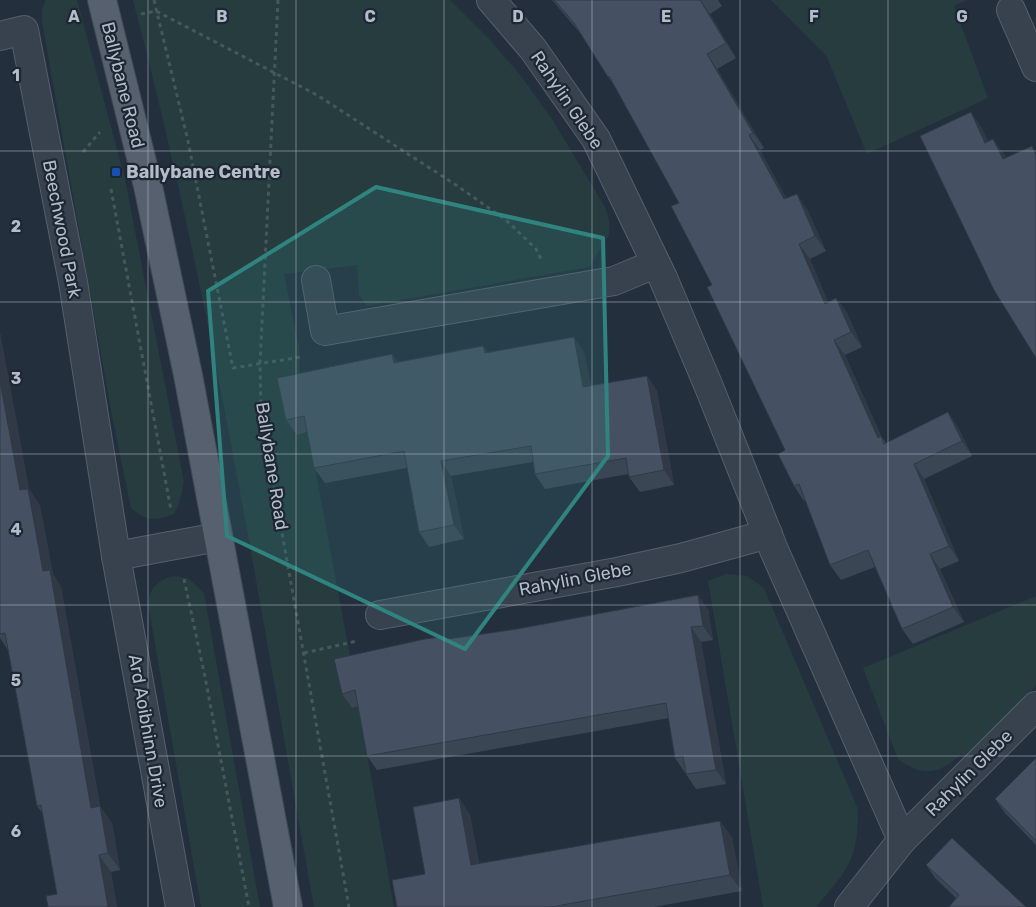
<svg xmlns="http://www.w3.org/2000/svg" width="1036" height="907" font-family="Rubik,sans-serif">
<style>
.green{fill:#263c3f}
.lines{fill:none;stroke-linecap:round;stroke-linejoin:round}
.minor-casing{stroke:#565f6c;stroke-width:30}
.major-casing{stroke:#414a57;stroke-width:30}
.path{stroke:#44595c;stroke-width:3;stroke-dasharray:4 4;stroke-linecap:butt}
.minor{stroke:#38414e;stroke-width:28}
.major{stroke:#56606e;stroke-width:28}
.wall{fill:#3b4654}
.shaded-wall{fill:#303945}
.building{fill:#455162;stroke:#303945}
.marked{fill:#308480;fill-opacity:0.2;stroke:#308480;stroke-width:4;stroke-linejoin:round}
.grid{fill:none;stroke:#b4bcc9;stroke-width:1;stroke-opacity:0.55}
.transit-dot{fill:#1a4fb4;stroke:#1d2633;stroke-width:2}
.labels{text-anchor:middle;stroke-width:4.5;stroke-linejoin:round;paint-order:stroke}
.street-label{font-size:18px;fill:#b4bcc9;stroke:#1d2633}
.poi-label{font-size:18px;font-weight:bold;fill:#b4bcc9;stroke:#1d2633;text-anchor:start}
.grid-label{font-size:16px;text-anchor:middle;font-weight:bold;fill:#b4bcc9;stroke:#1d2633;stroke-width:4.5;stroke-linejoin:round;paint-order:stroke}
</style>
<rect width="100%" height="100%" fill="#242f3e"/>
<g class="green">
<path d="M 46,0 L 77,0 L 125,179 L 184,482 L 179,504 L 174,514 C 157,521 145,521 131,508 L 112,416 L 42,21 L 42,9 Z"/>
<path d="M 133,0 L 450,0 L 491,41 L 521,76 L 552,119 L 605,207 C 617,240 603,240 590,267 L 367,306 L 359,295 L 357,265 L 284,274 L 299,348 L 301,393 L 349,650 L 394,907 L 314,907 C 259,604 212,299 133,0 Z"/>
<path d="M 771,0 L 966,0 L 954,6 L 988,98 L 867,154 L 827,57 Z"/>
<path d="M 726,574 L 747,576 L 764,588 L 858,809 C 858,861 848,869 816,907 L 763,907 L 708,581 Z"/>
<path d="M 173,576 L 188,578 L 204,593 L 260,907 L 201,907 L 148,604 C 149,588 158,580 173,576 Z"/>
<path d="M 1036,596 L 1036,686 L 968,757 L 961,754 C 939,775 923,777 898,759 L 863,668 Z"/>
</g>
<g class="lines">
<defs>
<g id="minor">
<path d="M 491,0 L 533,49 L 596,139 L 663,278 L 709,387 L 774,550 L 902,840"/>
<path d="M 1011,10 L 1036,67"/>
<path d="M 0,36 L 24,30 L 73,282 L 116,556 L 180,907"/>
<path d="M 316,280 L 325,331 L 614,281 L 655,264"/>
<path d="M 116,556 L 218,537"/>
<path d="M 380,615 L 617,572 L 681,558 L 768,534"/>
<path d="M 849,907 L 902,840 L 1036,706"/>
</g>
<path id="major" d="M 102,0 L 148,186 L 188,375 L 288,907"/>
</defs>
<use href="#minor" class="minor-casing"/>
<use href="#major" class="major-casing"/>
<g class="path">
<path d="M 154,0 L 188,141 L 233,368 L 301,357"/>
<path d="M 278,0 L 260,363 L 261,416 L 349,907"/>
<path d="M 141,14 L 156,11 L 317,95 L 456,185 L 506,220 L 536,249 L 541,259"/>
<path d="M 83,152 L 100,132"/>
<path d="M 111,189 L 171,510"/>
<path d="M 184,579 L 205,677 L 249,907"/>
<path d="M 304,653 L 357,641"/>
</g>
<use href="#minor" class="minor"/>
<use href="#major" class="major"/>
</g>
<g class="wall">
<path d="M 552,0 L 718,0 L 722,6 L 710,14 L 736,58 L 717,69 L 764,148 L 760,150 L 786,198 L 807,209 L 826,251 L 810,259 L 828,302 L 836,298 L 847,313 L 862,347 L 845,355 L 881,436 L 886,443 L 958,427 L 972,456 L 924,479 L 959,561 L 940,569 L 964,622 L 913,644 L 902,629 L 875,567 L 841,580 L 830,565 L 806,501 L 804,501 L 794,486 L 785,450 L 712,285 L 679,203 L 618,91 L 608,77 L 580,33 Z"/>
<path d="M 0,333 L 29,489 L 40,506 L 53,574 L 61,587 L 100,806 L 112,823 L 120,870 L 111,872 L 117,907 L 48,907 L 57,894 L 43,814 L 37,806 L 8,650 L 0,638 Z"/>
<path d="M 574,337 L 584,352 L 591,386 L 647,376 L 657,391 L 674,485 L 640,492 L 629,477 L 629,474 L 545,489 L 535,474 L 533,462 L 451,476 L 464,539 L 429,547 L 419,532 L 407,468 L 325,483 L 314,468 L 307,432 L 297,435 L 286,420 L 392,354 L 398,362 L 483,346 L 488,353 Z"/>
<path d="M 708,609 L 713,640 L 701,642 L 726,784 L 696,789 L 675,758 L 669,718 L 377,770 L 367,756 L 358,706 L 352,708 L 342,694 L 443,640 Z"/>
<path d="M 1036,758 L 1036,845 L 1005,813 L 995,799 Z"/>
<path d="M 459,798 L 470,815 L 479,863 L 732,837 L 742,891 L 654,907 L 397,907 L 425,874 Z"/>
<path d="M 952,838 L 1026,907 L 949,907 L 956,898 L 936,879 L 926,865 Z"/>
</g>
<g class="shaded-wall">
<path d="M 700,0 L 710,14 L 736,58 L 726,43 Z"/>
<path d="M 707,54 L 717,69 L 764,148 L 753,133 Z"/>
<path d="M 971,112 L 982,128 L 997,159 L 985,143 Z"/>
<path d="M 749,135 L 760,150 L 795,214 L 784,199 Z"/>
<path d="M 993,139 L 1005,155 L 1014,176 L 1003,159 Z"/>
<path d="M 797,194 L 807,209 L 826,251 L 815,236 Z"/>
<path d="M 799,244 L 810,259 L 835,319 L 825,304 Z"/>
<path d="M 836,298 L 847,313 L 862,347 L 851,332 Z"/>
<path d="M 0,333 L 29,489 L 40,506 L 53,574 L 61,587 L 103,825 L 91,808 L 43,571 L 20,490 L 0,381 Z"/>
<path d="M 574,337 L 584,352 L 594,402 L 583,387 Z"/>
<path d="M 834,340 L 845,355 L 888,453 L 878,438 Z"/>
<path d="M 483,346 L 494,361 L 485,353 Z"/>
<path d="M 392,354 L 403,369 L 394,363 Z"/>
<path d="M 647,376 L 657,391 L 674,485 L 664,470 Z"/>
<path d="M 948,412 L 958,427 L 972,456 L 962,441 Z"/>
<path d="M 441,461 L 451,476 L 464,539 L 454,525 Z"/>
<path d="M 914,464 L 924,479 L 959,561 L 949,546 Z"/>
<path d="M 930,554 L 940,569 L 964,622 L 953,607 Z"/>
<path d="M 698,595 L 708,609 L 713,640 L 703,626 Z"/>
<path d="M 691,627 L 701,642 L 726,784 L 716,770 Z"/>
<path d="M 459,798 L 470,815 L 482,881 L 471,865 Z"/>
<path d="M 100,806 L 112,823 L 120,870 L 108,853 Z"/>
<path d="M 720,821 L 732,837 L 742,891 L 730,875 Z"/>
<path d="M 99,855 L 111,872 L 117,907 L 108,907 Z"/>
</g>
<g class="building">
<path d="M 554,0 L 700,0 L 726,43 L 707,54 L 753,133 L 749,135 L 784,199 L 797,194 L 815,236 L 799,244 L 825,304 L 836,298 L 851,332 L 834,340 L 878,438 L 881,436 L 884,444 L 948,412 L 962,441 L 914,464 L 949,546 L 930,554 L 953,607 L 902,629 L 868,550 L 830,565 L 799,484 L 794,486 L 778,454 L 785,450 L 707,287 L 712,285 L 671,206 L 679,203 L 609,76 L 608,77 L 574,23 Z"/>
<path d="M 971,112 L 985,143 L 993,139 L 1003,159 L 1032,146 L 1036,155 L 1036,358 L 994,290 L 920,136 Z"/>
<path d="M 574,337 L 583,387 L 647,376 L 664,470 L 629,477 L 626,458 L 535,474 L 531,446 L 441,461 L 454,525 L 419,532 L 404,451 L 314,468 L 304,416 L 286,420 L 277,378 L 392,354 L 394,363 L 483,346 L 485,353 Z"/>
<path d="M 0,381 L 20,490 L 28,489 L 43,571 L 50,570 L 91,808 L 100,806 L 108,853 L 99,855 L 108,907 L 48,907 L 46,896 L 57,894 L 41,805 L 37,806 L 5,633 L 0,634 Z"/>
<path d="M 698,595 L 703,626 L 691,627 L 716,770 L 686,774 L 683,756 L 675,758 L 666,703 L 367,756 L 355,690 L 342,694 L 334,659 L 425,639 L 441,637 L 442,640 L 517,629 Z"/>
<path d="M 1036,758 L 1036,841 L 995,799 Z"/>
<path d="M 459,798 L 471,865 L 720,821 L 730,875 L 551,907 L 397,907 L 392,880 L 425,874 L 413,807 Z"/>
<path d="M 952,838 L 1026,907 L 949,907 L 959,895 L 926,865 Z"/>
</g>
<path class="marked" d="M 376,187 L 603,238 L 608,456 L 465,649 L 227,536 L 208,291 Z"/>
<path class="grid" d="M 148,0 L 148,907M 296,0 L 296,907M 444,0 L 444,907M 592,0 L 592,907M 740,0 L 740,907M 888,0 L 888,907M 0,151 L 1036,151M 0,302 L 1036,302M 0,454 L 1036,454M 0,605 L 1036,605M 0,756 L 1036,756"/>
<rect class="transit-dot" x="111" y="167" width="10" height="10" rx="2.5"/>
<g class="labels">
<g class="street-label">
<text transform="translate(123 85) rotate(76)" y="6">Ballybane Road</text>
<text transform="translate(567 100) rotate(56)" y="6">Rahylin Glebe</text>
<text transform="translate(62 229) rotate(79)" y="6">Beechwood Park</text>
<text transform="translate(272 466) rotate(81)" y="6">Ballybane Road</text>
<text transform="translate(575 579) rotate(-11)" y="6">Rahylin Glebe</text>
<text transform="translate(148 731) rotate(80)" y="6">Ard Aoibhinn Drive</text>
<text transform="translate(969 773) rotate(-45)" y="6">Rahylin Glebe</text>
</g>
<g class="poi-label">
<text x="126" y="178">Ballybane Centre</text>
</g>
</g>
<g class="grid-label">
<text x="74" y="22">A</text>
<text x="222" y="22">B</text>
<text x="370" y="22">C</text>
<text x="518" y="22">D</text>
<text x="666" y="22">E</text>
<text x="814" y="22">F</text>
<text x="962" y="22">G</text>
<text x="16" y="81">1</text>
<text x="16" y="232">2</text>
<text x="16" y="384">3</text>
<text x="16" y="535">4</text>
<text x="16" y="686">5</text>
<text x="16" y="837">6</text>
</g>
</svg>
